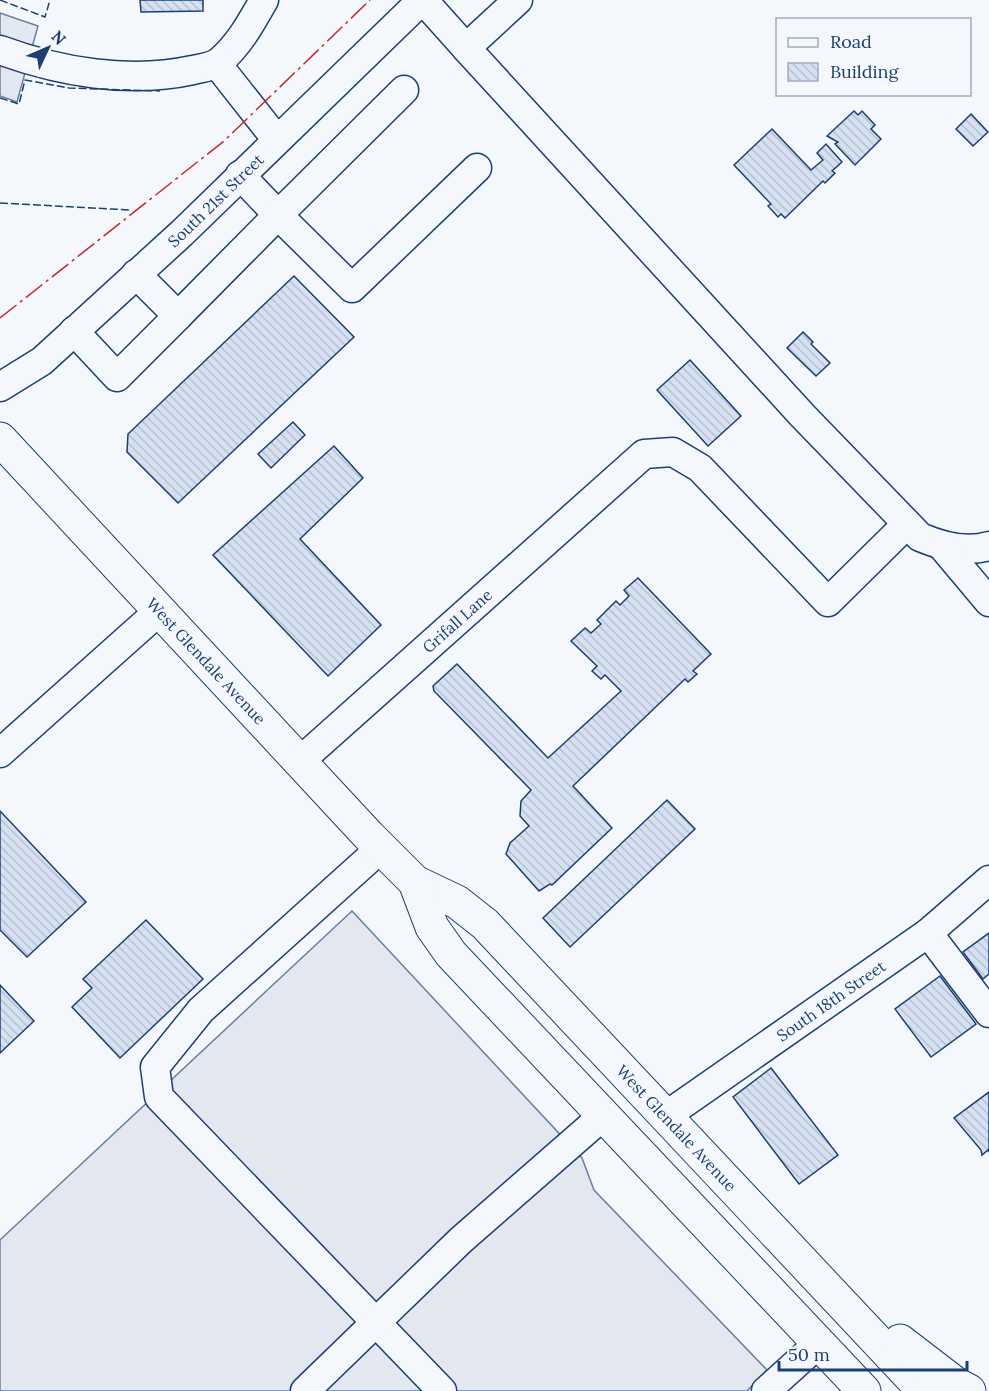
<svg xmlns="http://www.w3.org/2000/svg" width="989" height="1391" font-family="Lora,serif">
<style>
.parking{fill:#e3e8f0;stroke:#687fa3;stroke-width:1.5}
.building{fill:url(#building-back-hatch);stroke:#1d3f73;stroke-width:1.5}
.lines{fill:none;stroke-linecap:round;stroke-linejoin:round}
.minor-casing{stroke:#1d3f73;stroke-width:31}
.major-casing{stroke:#1d3f73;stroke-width:35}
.minor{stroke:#f4f7fb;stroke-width:28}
.major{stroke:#f4f7fb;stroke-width:33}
.fence{stroke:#1d3f73;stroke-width:1.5;stroke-dasharray:8 3;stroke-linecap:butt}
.power{stroke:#c62828;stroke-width:1.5;stroke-dasharray:21 4.5 3 4.5;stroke-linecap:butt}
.labels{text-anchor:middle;stroke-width:4.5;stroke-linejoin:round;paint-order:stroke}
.street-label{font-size:16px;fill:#1d3f73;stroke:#f4f7fb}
</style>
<defs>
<pattern id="building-back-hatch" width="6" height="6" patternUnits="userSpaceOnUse" patternTransform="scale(1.5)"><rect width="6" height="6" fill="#d5e0f0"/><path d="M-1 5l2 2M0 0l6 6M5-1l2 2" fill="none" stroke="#b6c1d1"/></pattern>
</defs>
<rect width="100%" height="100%" fill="#f4f7fb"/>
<g class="parking">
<path d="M 0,13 L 38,26 L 17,102 L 0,96 Z"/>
<path d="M 352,911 L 582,1158 L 594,1190 L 767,1370 L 747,1391 L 0,1391 L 0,1240 Z"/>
</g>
<g class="building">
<path d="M 140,0 L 203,0 L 203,11 L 141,12 Z"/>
<path d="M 854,111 L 858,115 L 862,111 L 875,125 L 871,129 L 881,139 L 855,165 L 835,144 L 838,142 L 827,136 Z"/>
<path d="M 971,114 L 988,132 L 973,146 L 956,129 Z"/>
<path d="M 772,129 L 811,170 L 823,160 L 817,153 L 826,144 L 842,162 L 832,171 L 835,173 L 825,183 L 823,181 L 785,218 L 781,214 L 778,217 L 768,206 L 771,204 L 734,165 Z"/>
<path d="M 294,276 L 354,337 L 178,503 L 127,452 L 128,434 Z"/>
<path d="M 803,332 L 813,342 L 811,344 L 830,363 L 816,376 L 787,348 Z"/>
<path d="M 690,360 L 741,416 L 708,446 L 657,390 Z"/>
<path d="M 293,422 L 305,435 L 271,468 L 258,454 Z"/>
<path d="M 334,446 L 363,478 L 300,539 L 381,625 L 328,676 L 213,555 Z"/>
<path d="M 638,578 L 711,654 L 693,671 L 697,674 L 688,682 L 685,679 L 573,786 L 612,828 L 552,885 L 550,884 L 539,891 L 506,854 L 510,843 L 529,826 L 520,816 L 521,801 L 531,790 L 434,691 L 433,686 L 457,664 L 548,758 L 621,691 L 605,675 L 601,679 L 592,671 L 597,666 L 571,641 L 585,628 L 591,633 L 601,624 L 597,620 L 616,601 L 620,605 L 629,596 L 624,590 Z"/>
<path d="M 667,800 L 695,829 L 570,947 L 543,918 Z"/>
<path d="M 0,811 L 86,902 L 27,957 L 0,930 Z"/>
<path d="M 146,920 L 203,979 L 120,1058 L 72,1007 L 92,988 L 83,979 Z"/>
<path d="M 989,933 L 989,974 L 983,979 L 963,952 Z"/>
<path d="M 940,976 L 976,1024 L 931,1057 L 895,1009 Z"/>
<path d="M 0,985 L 34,1021 L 0,1053 Z"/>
<path d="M 771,1068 L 838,1155 L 799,1184 L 733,1097 Z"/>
<path d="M 989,1092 L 989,1152 L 988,1150 L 982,1155 L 981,1150 L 954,1118 Z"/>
</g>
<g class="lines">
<defs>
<g id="minor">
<path d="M 423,0 L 466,48 L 518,0"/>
<path d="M 466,48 L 802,415 L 920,537 C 941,546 966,553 989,546"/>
<path d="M 0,50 C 60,72 129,84 193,70 C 201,68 212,67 219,62 C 239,45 251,23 264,0"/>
<path d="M 217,64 L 277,140"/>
<path d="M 240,175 L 278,215 L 404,90"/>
<path d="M 136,274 L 178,316 L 278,215 L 352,288 L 477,168"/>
<path d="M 74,331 L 117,377 L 178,316"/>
<path id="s1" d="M 0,387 L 42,361 L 182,233 L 422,0"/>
<path d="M 942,546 L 989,602"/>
<path d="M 0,753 L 158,612"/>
<path id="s2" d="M 299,762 L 644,454 L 673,452 L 700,468 L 828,602 L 907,524"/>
<path d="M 381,848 L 201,1010 L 155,1067 L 159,1097 L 442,1391"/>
<path d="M 928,933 L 989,1013"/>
<path id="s3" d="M 667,1115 L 928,933 L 989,880"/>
<path d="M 305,1391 L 461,1240 L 604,1115"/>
<path d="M 766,1391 L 819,1343"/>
</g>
<g id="major">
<path id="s4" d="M 0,439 L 368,835 L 415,882 L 457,902 L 485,924 L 924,1391"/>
<path d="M 415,882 L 432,927 L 451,954 L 864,1391"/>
<path d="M 900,1341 L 956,1384 L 969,1391"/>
</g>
</defs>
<use href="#minor" class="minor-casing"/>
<use href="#major" class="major-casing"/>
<use href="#minor" class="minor"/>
<use href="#major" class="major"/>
<g class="fence">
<path d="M 0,0 L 45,17 L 50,0"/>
<path d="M 0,98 L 19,104 L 25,80 L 69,88 L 160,91"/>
<path d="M 0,203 L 130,210"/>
</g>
<path class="power" d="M 0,318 L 224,141 L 370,0"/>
</g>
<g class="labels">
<g class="street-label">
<text dy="6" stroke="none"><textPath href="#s1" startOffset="286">South 21st Street</textPath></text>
<text dy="6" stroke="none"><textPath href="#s2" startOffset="212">Grifall Lane</textPath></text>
<text dy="6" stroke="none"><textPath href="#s4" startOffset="303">West Glendale Avenue</textPath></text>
<text dy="6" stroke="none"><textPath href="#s3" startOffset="200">South 18th Street</textPath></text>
<text dy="6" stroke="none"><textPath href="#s4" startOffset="969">West Glendale Avenue</textPath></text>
</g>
</g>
<rect x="776" y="18" width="195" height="78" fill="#f4f7fb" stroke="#9eadc5" stroke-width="1.5"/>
<rect x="788" y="38" width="30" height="9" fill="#f4f7fb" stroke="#9eadc5" stroke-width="1.5"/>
<text x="830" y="48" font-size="18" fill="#1d3f73">Road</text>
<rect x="788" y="63" width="30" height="18" fill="url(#building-back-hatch)" stroke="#9eadc5" stroke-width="1.5"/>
<text x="830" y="78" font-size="18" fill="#1d3f73">Building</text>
<g transform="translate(48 48) rotate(46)" stroke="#f4f7fb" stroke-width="4.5" paint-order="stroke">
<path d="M0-4.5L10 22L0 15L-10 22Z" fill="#1d3f73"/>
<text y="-9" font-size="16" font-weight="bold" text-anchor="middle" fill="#1d3f73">N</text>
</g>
<path d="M779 1361v9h188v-9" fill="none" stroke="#1d3f73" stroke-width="3"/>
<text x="788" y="1361" font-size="18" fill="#1d3f73" stroke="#f4f7fb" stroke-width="4.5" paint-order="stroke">50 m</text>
</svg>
